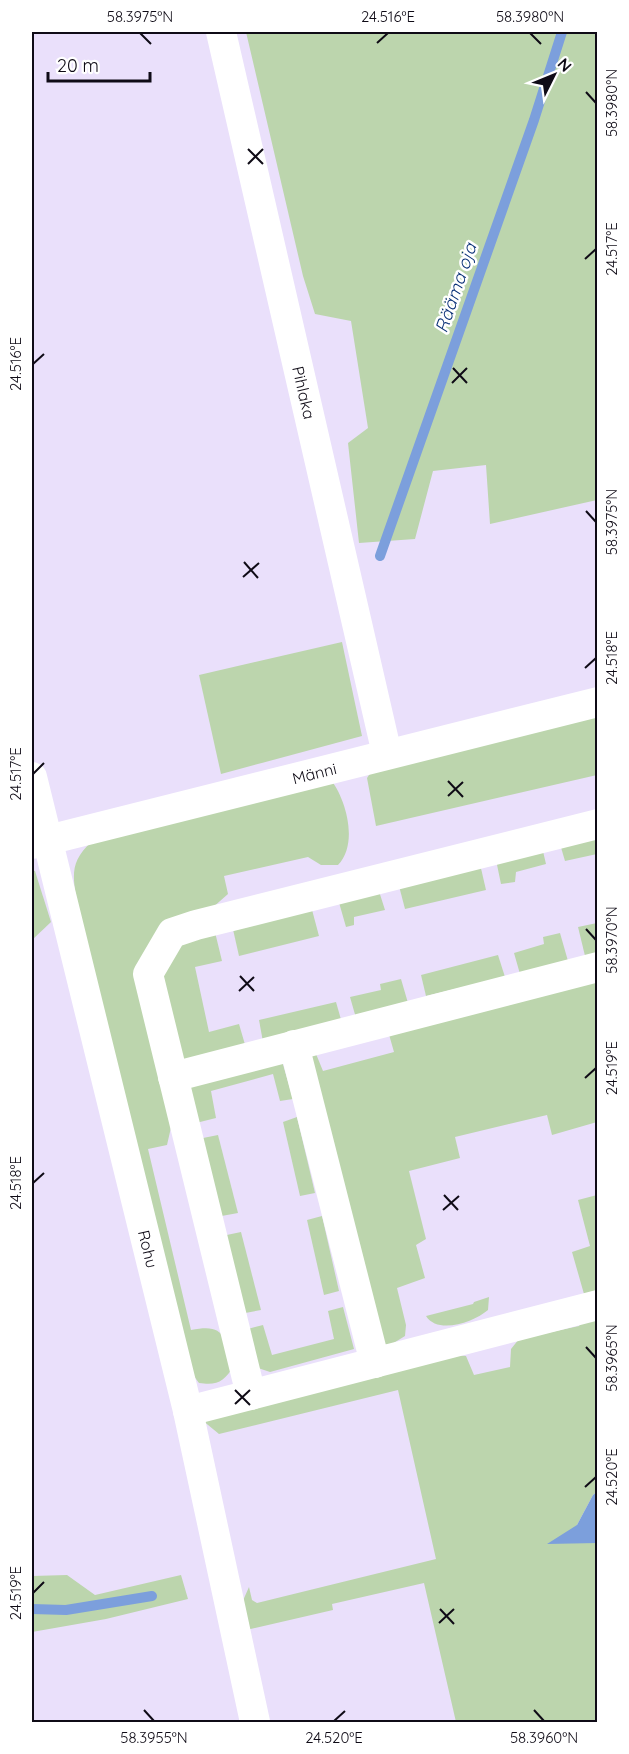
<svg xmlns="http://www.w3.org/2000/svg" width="629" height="1754" font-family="Quicksand,sans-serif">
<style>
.green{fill:#bcd5ad}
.water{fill:#7c9fdc}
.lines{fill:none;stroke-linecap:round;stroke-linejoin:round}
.stream{stroke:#7c9fdc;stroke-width:10}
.minor{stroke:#fff;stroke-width:30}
.ticks{fill:none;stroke:#0f0b16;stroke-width:2}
.labels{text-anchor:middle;stroke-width:5;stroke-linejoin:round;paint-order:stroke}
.street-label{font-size:16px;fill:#0f0b16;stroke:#fff}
.water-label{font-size:18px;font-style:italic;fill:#0a3177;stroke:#fff}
.neatline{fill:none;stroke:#0f0b16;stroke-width:2}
.ticks-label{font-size:15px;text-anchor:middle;fill:#0f0b16}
</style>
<rect width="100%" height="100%" fill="#eae0fb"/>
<g class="green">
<path d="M 246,32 L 597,32 L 597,500 L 490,524 L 486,465 L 433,471 L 415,539 L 359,543 L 348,443 L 368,428 L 351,321 L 315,314 L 303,276 Z"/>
<path d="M 342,642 L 362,736 L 221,774 L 199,675 Z"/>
<path d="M 597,714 L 597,775 L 376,826 L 367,778 L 373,769 Z"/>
<path d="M 329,777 C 346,798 359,843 338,865 L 321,865 L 308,857 L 224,876 L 228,894 L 211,909 L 155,935 L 172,1123 L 167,1145 L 148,1149 L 191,1330 C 226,1323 223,1337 234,1366 C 224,1381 218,1386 199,1383 L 190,1371 L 77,905 C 73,875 69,863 92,841 Z"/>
<path d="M 597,835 L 597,854 L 565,861 L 560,844 Z"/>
<path d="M 542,847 L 546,864 L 516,872 L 515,882 L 501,884 L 496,860 Z"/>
<path d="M 480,864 L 486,890 L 405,909 L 399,886 Z"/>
<path d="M 32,870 L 35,871 L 51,922 L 32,940 Z"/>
<path d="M 378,888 L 385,910 L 354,917 L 354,925 L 346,927 L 338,899 Z"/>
<path d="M 311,906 L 319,936 L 239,956 L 232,925 Z"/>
<path d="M 597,923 L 597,957 L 586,960 L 578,927 Z"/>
<path d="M 214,928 L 222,961 L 195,967 L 209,1032 L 239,1024 L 246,1048 L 189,1062 L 175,1055 L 162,964 L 166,953 Z"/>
<path d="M 560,933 L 568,961 L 520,974 L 514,953 L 544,944 L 543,937 Z"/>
<path d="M 498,955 L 505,977 L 426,996 L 421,975 Z"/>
<path d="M 597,977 L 597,1122 L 552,1135 L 547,1115 L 455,1137 L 460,1158 L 409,1171 L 426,1239 L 416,1245 L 425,1278 L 397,1288 L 406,1325 L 405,1336 L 392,1344 L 381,1345 L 304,1051 L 314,1049 L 323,1071 L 394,1052 L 388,1031 Z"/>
<path d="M 401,979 L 408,1003 L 356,1018 L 350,997 L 381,990 L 380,984 Z"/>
<path d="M 336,1002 L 342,1023 L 263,1042 L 259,1020 Z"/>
<path d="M 282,1061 L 293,1099 L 280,1101 L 273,1074 L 211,1091 L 216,1118 L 192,1124 L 189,1086 Z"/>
<path d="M 297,1117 L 315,1193 L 300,1196 L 283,1122 Z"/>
<path d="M 218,1135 L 238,1213 L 216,1217 L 198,1139 Z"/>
<path d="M 597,1195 L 597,1290 L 584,1294 L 572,1252 L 590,1246 L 578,1200 Z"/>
<path d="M 322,1216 L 339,1291 L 324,1295 L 307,1220 Z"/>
<path d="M 241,1232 L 261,1310 L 240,1314 L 222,1236 Z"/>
<path d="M 489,1297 L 488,1310 C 474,1322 438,1335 426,1316 L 473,1304 L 474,1302 Z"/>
<path d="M 343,1307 L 354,1349 L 270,1372 L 258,1368 L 244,1330 L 263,1325 L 272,1355 L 334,1339 L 328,1311 Z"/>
<path d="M 597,1311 L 597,1492 L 593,1495 L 577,1525 L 597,1543 L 597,1722 L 456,1722 L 424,1583 L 332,1604 L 333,1610 L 246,1630 L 241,1605 L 249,1587 L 252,1600 L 257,1603 L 436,1559 L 398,1390 L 219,1434 L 202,1420 L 456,1355 L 466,1356 L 474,1375 L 510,1367 L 511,1349 L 519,1339 L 579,1326 L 582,1319 Z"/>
<path d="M 67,1575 L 95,1595 L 181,1575 L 188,1599 L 106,1619 L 32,1632 L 32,1576 Z"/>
</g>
<path class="water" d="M 597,1492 L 597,1543 L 547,1544 L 577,1525 L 593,1495 Z"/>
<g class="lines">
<g class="stream">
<path d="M 380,556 L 534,120 L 562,32"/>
<path d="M 32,1609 L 66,1610 L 152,1596"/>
</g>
<g class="minor">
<path id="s1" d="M 221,32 L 387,754"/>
<path id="s2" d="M 32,777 L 188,1411 L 255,1722"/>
<path id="s3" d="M 32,844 L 598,702"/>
<path d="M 294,1045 L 375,1363"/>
<path d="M 173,1077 L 598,967"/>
<path d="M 251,1395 L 148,974 L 172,933 L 196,925 L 598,824"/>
<path d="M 188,1411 L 598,1305"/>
</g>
</g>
<path class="ticks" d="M 140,33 L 151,44M 530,33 L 541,44M 377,43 L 388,33M 586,92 L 596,103M 248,149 L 263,164M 248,164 L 263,149M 585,259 L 596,249M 33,364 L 44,354M 453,368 L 467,383M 452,383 L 467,368M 586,511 L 596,522M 244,562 L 258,578M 243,577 L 259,563M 585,668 L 596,658M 33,774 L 44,763M 448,781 L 463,797M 448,796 L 463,782M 586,929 L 596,940M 240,976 L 254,991M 239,991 L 254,977M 585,1078 L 596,1068M 33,1183 L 44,1173M 444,1195 L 458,1210M 443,1210 L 459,1196M 586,1347 L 596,1358M 235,1390 L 250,1405M 235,1404 L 250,1390M 585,1487 L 596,1477M 33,1593 L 44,1582M 440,1609 L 454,1624M 439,1623 L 454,1609M 144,1710 L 154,1721M 534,1710 L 544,1721M 334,1721 L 345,1711"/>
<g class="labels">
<g class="street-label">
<text dy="6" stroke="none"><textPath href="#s1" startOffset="370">Pihlaka</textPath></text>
<text dy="6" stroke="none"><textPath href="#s3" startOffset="291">Männi</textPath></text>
<text dy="6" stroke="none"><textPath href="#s2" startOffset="486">Rohu</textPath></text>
</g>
<g class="water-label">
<text transform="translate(456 288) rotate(-71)" y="6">Rääma oja</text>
</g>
</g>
<rect width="629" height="1754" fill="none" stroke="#ffffff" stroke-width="66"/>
<g transform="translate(554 75) rotate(47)" stroke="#ffffff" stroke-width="4.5" paint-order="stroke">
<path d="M0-4.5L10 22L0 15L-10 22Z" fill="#0f0b16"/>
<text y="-9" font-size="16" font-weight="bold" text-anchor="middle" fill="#0f0b16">N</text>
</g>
<path d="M48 72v9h102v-9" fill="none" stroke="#0f0b16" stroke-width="3"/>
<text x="57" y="72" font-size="18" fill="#0f0b16" stroke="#ffffff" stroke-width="4.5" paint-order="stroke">20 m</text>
<rect x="33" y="33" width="563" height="1688" class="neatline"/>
<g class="ticks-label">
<text x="140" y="22">58.3975°N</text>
<text x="388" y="22">24.516°E</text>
<text x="530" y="22">58.3980°N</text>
<text transform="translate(612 103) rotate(-90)" y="5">58.3980°N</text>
<text transform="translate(612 249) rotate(-90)" y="5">24.517°E</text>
<text transform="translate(16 364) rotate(-90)" y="5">24.516°E</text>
<text transform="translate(612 522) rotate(-90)" y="5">58.3975°N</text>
<text transform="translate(612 658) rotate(-90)" y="5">24.518°E</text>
<text transform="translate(16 774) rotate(-90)" y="5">24.517°E</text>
<text transform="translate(612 940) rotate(-90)" y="5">58.3970°N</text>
<text transform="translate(612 1068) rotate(-90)" y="5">24.519°E</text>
<text transform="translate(16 1183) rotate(-90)" y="5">24.518°E</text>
<text transform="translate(612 1358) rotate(-90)" y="5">58.3965°N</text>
<text transform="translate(612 1477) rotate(-90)" y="5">24.520°E</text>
<text transform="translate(16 1593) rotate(-90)" y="5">24.519°E</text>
<text x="154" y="1743">58.3955°N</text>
<text x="334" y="1743">24.520°E</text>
<text x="544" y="1743">58.3960°N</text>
</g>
</svg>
